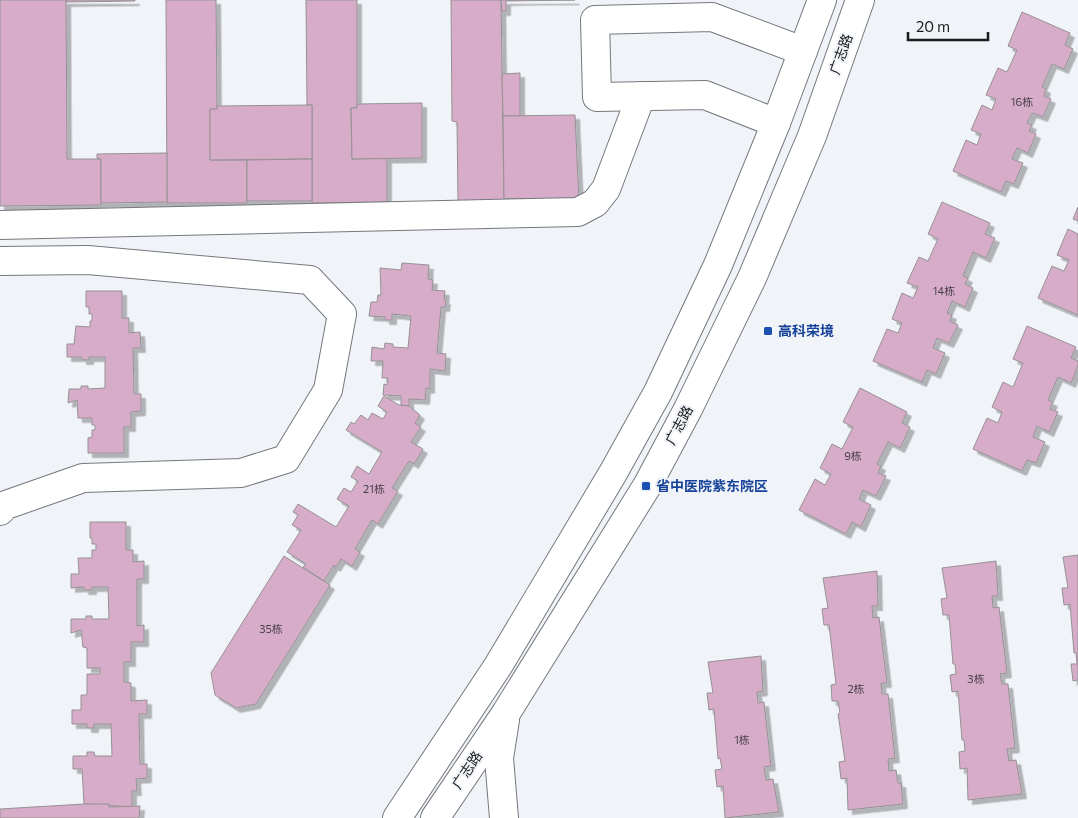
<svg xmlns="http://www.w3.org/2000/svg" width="1078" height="818" font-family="Commissioner,'Noto Sans SC',sans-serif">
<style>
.building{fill:#d6acc8;stroke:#969194;filter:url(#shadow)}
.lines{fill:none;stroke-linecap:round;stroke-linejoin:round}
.minor-casing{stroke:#75787c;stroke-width:30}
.minor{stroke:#fff;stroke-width:28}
.transit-dot{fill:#1a4fb4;stroke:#f0f3f8;stroke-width:2}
.labels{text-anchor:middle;stroke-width:4;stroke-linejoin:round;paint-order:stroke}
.number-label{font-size:11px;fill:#493f48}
.street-label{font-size:14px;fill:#1a1b1d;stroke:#f0f3f8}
.transit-label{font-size:14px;font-weight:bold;fill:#164399;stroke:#f0f3f8;text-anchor:start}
</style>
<defs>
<filter id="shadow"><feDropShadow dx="4.5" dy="4.5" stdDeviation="0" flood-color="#0004"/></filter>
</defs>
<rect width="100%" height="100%" fill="#f0f3f8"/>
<g class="building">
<path d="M 0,0 L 66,0 L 67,159 L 101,159 L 101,205 L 0,206 Z"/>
<path d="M 66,0 L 135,0 L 135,1 L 66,2 Z"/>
<path d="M 166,0 L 216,0 L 217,109 L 210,109 L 210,160 L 247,160 L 247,203 L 167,203 Z"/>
<path d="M 306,0 L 357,0 L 357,108 L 351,108 L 352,159 L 387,158 L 387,202 L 312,203 L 312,105 L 307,105 Z"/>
<path d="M 451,0 L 501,0 L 504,201 L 458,201 L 457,122 L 452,121 Z"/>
<path d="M 501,0 L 575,0 L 506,1 L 506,11 L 502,11 Z"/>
<path d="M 1022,12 L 1070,33 L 1065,45 L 1073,49 L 1064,69 L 1052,64 L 1042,87 L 1046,89 L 1044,96 L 1051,99 L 1043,117 L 1032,113 L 1027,123 L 1032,125 L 1029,131 L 1036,134 L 1028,153 L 1017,148 L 1012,159 L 1023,163 L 1014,184 L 1006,181 L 1001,192 L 953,171 L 966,140 L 977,145 L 981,134 L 971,130 L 982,105 L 992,110 L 996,99 L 986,95 L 998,68 L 1007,72 L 1017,50 L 1008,46 Z"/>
<path d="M 520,73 L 520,116 L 503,116 L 502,74 Z"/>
<path d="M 422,103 L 422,158 L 352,159 L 351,108 L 357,108 L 357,104 Z"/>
<path d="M 312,105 L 312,159 L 210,160 L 210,109 L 217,109 L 217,106 Z"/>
<path d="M 575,115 L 579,202 L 524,202 L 524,199 L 504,199 L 503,116 Z"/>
<path d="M 167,153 L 167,202 L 101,203 L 101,159 L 97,158 L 97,154 Z"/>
<path d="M 312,159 L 312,201 L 247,201 L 247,160 Z"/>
<path d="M 942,202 L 990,223 L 985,234 L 995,238 L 986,258 L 973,252 L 963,276 L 968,278 L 965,284 L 973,288 L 965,307 L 952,301 L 947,313 L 952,315 L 950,321 L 958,325 L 949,343 L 937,338 L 933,348 L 945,353 L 936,374 L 927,370 L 922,382 L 873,361 L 887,329 L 898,333 L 902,323 L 892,319 L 902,293 L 913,298 L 918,287 L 907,283 L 919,257 L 928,261 L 938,239 L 928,234 Z"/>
<path d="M 1078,207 L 1078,221 L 1073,219 Z"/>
<path d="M 1068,229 L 1078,234 L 1078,315 L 1038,298 L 1052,266 L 1064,271 L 1069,260 L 1057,255 Z"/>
<path d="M 402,263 L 429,265 L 428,279 L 433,280 L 432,290 L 445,291 L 444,300 L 446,300 L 445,307 L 441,307 L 437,353 L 446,354 L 445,371 L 430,369 L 430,389 L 426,388 L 425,400 L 409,399 L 409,406 L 401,405 L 401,396 L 383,395 L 384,384 L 387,385 L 388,378 L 382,378 L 383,361 L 371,361 L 372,347 L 384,349 L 385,343 L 393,344 L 393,347 L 408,348 L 411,316 L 392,314 L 392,320 L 385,320 L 385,317 L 369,316 L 371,302 L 377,302 L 378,295 L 381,295 L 380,268 L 401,270 Z"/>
<path d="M 86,291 L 122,291 L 122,318 L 129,318 L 129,333 L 140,332 L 141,348 L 133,348 L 134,394 L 141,394 L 141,411 L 131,412 L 131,427 L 124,427 L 124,453 L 88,453 L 88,438 L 92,437 L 92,430 L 95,430 L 95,425 L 92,425 L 92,418 L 78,418 L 77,400 L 68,403 L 69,389 L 81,389 L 81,386 L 88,386 L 88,389 L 105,388 L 105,357 L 89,357 L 89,360 L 82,360 L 82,357 L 67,357 L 67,344 L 74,344 L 76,326 L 90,327 L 90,321 L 92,321 L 92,314 L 89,314 L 89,307 L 86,307 Z"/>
<path d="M 1027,326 L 1076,347 L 1071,358 L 1078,361 L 1078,366 L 1071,383 L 1058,377 L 1048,400 L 1053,402 L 1050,409 L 1058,412 L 1049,432 L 1037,426 L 1033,437 L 1045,442 L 1036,463 L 1027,460 L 1022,471 L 973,449 L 987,418 L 998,423 L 1002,412 L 992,407 L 1003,382 L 1013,387 L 1023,363 L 1013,359 Z"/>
<path d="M 860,388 L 907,412 L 902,423 L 910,427 L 900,448 L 888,442 L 877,464 L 881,466 L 878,473 L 886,476 L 876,496 L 863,490 L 859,499 L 871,505 L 861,527 L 852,522 L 846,534 L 799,510 L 815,479 L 825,485 L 831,474 L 820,468 L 832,444 L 842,449 L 853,427 L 843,422 Z"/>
<path d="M 384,396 L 399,405 L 409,406 L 420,415 L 415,423 L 421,427 L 411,442 L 423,449 L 414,464 L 409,461 L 392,488 L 398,491 L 378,524 L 372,520 L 355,549 L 360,552 L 352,566 L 341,559 L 336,567 L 334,565 L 324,581 L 303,567 L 306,564 L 287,552 L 301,530 L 292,525 L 298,515 L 293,512 L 298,504 L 336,527 L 349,506 L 337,499 L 344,488 L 351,492 L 358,481 L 351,477 L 357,466 L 369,474 L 382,452 L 346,430 L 351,422 L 354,424 L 361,415 L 368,420 L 372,413 L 383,419 L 387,412 L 378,406 Z"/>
<path d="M 90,522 L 126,522 L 126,550 L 133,550 L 133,562 L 144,561 L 144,579 L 137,579 L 137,626 L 144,625 L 144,642 L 131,642 L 131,662 L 124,662 L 124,682 L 131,683 L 131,701 L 147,700 L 147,714 L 139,714 L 140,764 L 147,764 L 147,778 L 136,779 L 137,791 L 132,791 L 132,807 L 84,804 L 82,769 L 73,769 L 73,756 L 87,756 L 87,752 L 94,752 L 95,756 L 112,756 L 111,724 L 94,724 L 94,728 L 87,728 L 87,724 L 72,724 L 72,710 L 81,710 L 81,695 L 87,695 L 87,674 L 100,674 L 100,668 L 87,668 L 87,648 L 83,647 L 81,630 L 71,633 L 71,619 L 86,619 L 86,616 L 92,616 L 92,619 L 109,619 L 108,587 L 92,587 L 92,590 L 84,590 L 84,587 L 71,588 L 71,574 L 79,574 L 78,558 L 92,558 L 92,550 L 96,550 L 96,544 L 92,544 L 92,538 L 90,538 Z"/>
<path d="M 1078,555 L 1078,680 L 1073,681 L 1071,664 L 1077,664 L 1076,653 L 1074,653 L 1070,604 L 1064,605 L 1062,588 L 1068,588 L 1063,557 Z"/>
<path d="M 284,556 L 330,585 L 256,704 L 236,708 L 215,695 L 211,673 Z"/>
<path d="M 996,561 L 998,596 L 992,596 L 993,608 L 999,607 L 1007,673 L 1000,674 L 1002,684 L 1008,684 L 1015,748 L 1007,749 L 1009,761 L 1016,760 L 1022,794 L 968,800 L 967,768 L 960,769 L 959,752 L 965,751 L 964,740 L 962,740 L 958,691 L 952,692 L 950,675 L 956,674 L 955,664 L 953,664 L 949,615 L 943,615 L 941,599 L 947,598 L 942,568 Z"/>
<path d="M 877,571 L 878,606 L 872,606 L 873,618 L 879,617 L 887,683 L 881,683 L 882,694 L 888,694 L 895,758 L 888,759 L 889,771 L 896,770 L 898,783 L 901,783 L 903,804 L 848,810 L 847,778 L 841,779 L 839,762 L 845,761 L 838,714 L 840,713 L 838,701 L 832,701 L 831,685 L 836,684 L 829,625 L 824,625 L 822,609 L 828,608 L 823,578 Z"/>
<path d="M 761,656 L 763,691 L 757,692 L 758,703 L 764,702 L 771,766 L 764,767 L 766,780 L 773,779 L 779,812 L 725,818 L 723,786 L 717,787 L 715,770 L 722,769 L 720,758 L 718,759 L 714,709 L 709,710 L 707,693 L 713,693 L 708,662 Z"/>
<path d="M 84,804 L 109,804 L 109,807 L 140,806 L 139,818 L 0,818 L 0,809 Z"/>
</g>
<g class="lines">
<defs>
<g id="minor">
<path d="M 776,123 L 705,95 L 597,97 L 595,20 L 712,17 L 803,51"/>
<path d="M 0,225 L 578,212 L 595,203 L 606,189 L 641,96"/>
<path d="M 0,261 L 88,260 L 310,280 L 342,314 L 328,390 L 286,459 L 241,473 L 83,478 L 6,505 L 0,511"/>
<path d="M 397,818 L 498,666 L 613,473 L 658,392 L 718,265 L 776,123 L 822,0"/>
<path d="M 435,818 L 506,713 L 647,486 L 688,409 L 752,278 L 812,136 L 860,0"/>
<path d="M 504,818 L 499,758 L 505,720"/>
</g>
</defs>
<use href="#minor" class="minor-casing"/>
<use href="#minor" class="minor"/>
</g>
<g class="transit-dot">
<rect x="763" y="326" width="10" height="10" rx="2.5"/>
<rect x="641" y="481" width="10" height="10" rx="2.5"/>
</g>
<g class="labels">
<g class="number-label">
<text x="1022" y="106">16栋</text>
<text x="944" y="295">14栋</text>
<text x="853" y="460">9栋</text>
<text x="374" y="493">21栋</text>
<text x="271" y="633">35栋</text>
<text x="976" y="683">3栋</text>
<text x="856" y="693">2栋</text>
<text x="742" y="744">1栋</text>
</g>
<g class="street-label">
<text transform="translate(841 54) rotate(-70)" y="5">广志路</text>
<text transform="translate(679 425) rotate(-62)" y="5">广志路</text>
<text transform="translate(467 770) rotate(-56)" y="5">广志路</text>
</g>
<g class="transit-label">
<text x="778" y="336">高科荣境</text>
<text x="656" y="491">省中医院紫东院区</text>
</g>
</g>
<path d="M908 32v8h80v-8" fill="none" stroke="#1a1b1d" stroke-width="2.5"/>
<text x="916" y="32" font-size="15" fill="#1a1b1d" stroke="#f0f3f8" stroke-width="4" paint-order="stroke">20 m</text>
</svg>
